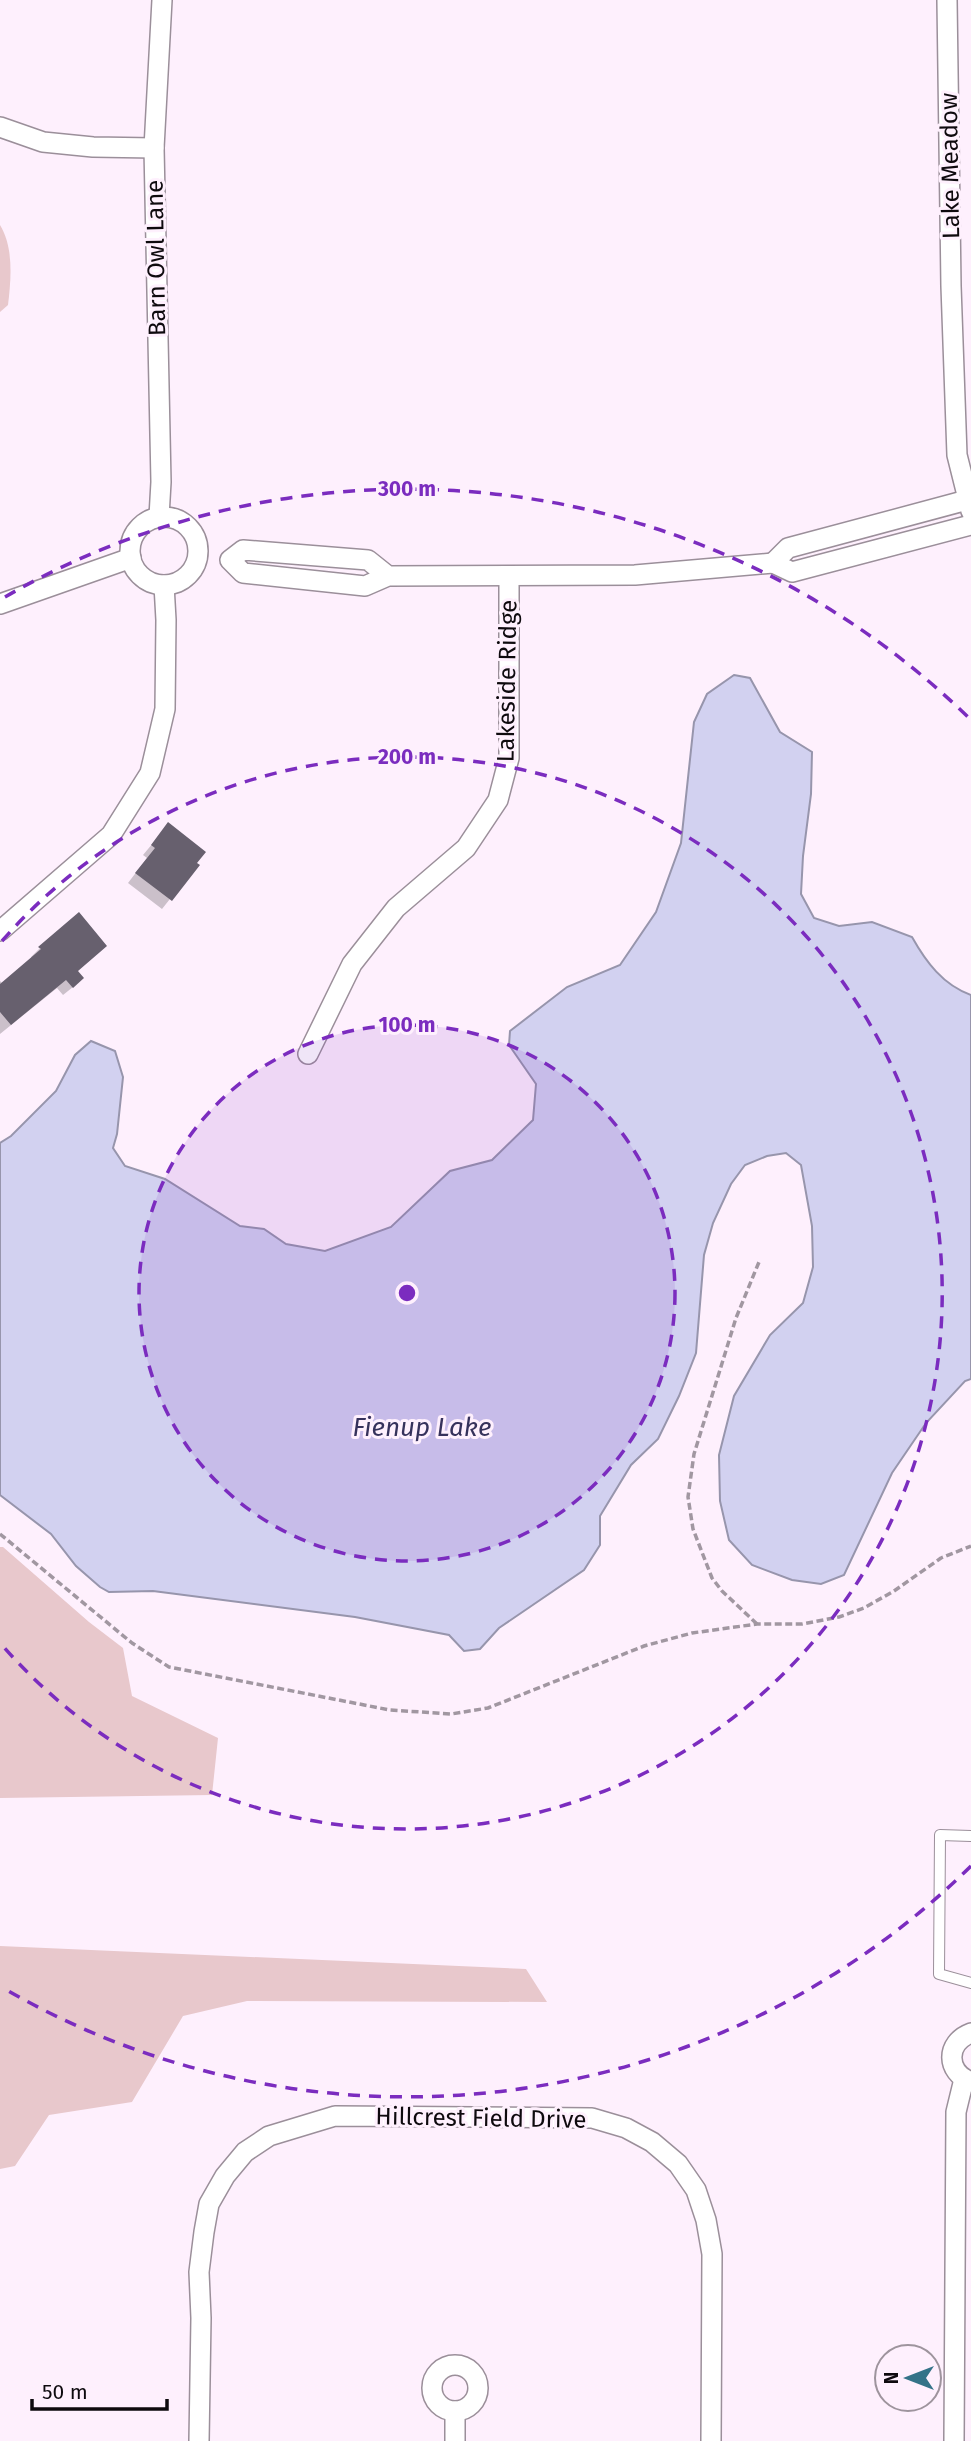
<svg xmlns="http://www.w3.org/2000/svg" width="971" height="2441" font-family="'Fira Sans',sans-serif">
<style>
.green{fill:#e8c8cc}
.water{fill:#d2d1f0;stroke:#9795ac;stroke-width:2}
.shadow{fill:#0003}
.building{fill:#67606e}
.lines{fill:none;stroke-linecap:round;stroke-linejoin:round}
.lane-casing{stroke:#9b8f9a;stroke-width:12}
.street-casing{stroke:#9b8f9a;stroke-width:22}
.path{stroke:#a197a1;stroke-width:3.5;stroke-dasharray:7 3.5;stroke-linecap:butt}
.lane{stroke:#fff;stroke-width:10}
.street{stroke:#fff;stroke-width:19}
.ring{fill:none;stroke:#7b2cbf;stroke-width:3.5;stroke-dasharray:12 9}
.labels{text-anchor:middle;stroke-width:6;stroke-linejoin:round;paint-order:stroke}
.street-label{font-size:24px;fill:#0e0a0e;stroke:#fef0fd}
.water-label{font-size:26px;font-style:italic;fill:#36325c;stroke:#fef0fd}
.centre{fill:#7b2cbf;stroke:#fef0fd;stroke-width:3.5}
.ring-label{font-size:21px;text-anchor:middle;font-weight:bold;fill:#7b2cbf;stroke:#fef0fd;stroke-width:6;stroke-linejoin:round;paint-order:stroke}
</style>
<rect width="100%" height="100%" fill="#fef0fd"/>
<g class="green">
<path d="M 0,225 C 14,248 11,280 8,305 L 0,312 Z"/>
<path d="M 0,1547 L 3,1547 L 89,1622 L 123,1648 L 132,1696 L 218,1738 L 212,1795 L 0,1798 Z"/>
<path d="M 0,1946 L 526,1969 L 547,2002 L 247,2001 L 183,2016 L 132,2102 L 49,2115 L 15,2166 L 0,2169 Z"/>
</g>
<path class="water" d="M 734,675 L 750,678 L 780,732 L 812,752 L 811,794 L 803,856 L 801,894 L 814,918 L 839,926 L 872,922 L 912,937 C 926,962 943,985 971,995 L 971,1379 L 965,1381 L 926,1423 L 892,1473 L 844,1575 L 821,1584 L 792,1580 L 752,1565 L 729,1540 L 720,1501 L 719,1455 L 734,1396 L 770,1335 L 803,1303 L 813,1267 L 812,1226 L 801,1165 L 786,1153 L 767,1156 L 745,1165 L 731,1184 L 713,1223 L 704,1255 L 696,1353 L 679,1396 L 658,1439 L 631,1465 L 600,1516 L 600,1545 L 584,1570 L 499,1628 L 480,1649 L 464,1651 L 449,1635 L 355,1617 L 153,1591 L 109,1592 L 100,1587 L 76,1566 L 51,1534 L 0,1495 L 0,1143 L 11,1136 L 56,1091 L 75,1055 L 91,1041 L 115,1051 L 123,1077 L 117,1134 L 113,1148 L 125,1166 L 165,1179 L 240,1226 L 264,1229 L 286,1244 L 325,1251 L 391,1227 L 450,1171 L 492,1160 L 533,1120 L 536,1084 L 509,1045 L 510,1031 L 567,987 L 620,965 L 656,912 L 681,843 L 694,722 L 707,694 Z"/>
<g class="shadow">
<path d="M 168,825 L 197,865 L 162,909 L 128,883 L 147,858 L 143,855 Z"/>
<path d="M 40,948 L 76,972 L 73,987 L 63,995 L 57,988 L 0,1034 L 0,981 L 3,984 L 32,959 L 31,957 Z"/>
</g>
<g class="building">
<path d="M 168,822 L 206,852 L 197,863 L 200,865 L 172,901 L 135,873 L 155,848 L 151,845 Z"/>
<path d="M 79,912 L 107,946 L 78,971 L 84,978 L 73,988 L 66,980 L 11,1025 L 0,1012 L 0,984 L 41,949 L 38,947 Z"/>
</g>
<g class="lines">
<defs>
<path id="lane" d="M 971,1836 L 940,1835 L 939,1974 L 971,1983"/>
<g id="street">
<path d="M 947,0 L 951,286 L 957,455 L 971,511"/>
<path d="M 0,127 L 43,142 L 93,147 L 154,148"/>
<path d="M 971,499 L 788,548 L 773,563 L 792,572 L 971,525"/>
<circle cx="164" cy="551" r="34"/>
<path d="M 159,517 L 161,482 L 154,148 L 162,0"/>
<path d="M 388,576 L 368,560 L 243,550 L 230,560 L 243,573 L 365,586 L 388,576 L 635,575 L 773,563"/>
<path d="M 0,604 L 131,558"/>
<path d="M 0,931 L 111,835 L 150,773 L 165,709 L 166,620 L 164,585"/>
<path d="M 308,1054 L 352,964 L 396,908 L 466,848 L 498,800 L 509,758 L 509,576"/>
<path d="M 971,2033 C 945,2043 946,2072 971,2082"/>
<circle cx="455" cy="2388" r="23"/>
<path d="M 199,2441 L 201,2318 L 199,2272 L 204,2232 L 209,2204 L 225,2176 L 245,2152 L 269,2136 L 335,2116 L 592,2118 L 626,2128 L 652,2142 L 678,2164 L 696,2190 L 706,2220 L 712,2254 L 711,2441"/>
<path d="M 455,2441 L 455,2411"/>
<path d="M 954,2441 L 956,2112 L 964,2079"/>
</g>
</defs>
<use href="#lane" class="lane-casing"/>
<use href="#street" class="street-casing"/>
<g class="path">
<path d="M 0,1534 L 132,1643 L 169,1667 L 390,1710 L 451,1714 L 488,1708 L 644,1646 L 692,1633 L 757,1624 L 802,1624 L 839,1617 L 864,1608 L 894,1591 L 941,1558 L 971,1546"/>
<path d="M 757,1624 L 722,1591 L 712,1578 L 693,1529 L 688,1497 L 694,1454 L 736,1318 L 759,1262"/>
</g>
<use href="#lane" class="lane"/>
<use href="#street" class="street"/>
</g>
<circle cx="407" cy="1293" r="268" fill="#7b2cbf" fill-opacity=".12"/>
<g class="ring">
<circle cx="407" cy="1293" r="268"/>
<path d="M2 941A536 536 0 1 1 2 1645"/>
<path d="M971 1866A804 804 0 0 1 5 1989M5 597A804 804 0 0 1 971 720"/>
</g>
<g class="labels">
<g class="street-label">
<text transform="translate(950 166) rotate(-91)" y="8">Lake Meadow</text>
<text transform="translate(156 258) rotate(-91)" y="8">Barn Owl Lane</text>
<text transform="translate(507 681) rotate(-89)" y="8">Lakeside Ridge</text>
<text transform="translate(481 2118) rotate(1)" y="8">Hillcrest Field Drive</text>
</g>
<g class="water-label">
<text x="422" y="1436">Fienup Lake</text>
</g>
</g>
<circle cx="407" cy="1293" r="10" class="centre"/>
<g class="ring-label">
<text x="407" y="496">300 m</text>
<text x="407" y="764">200 m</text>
<text x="407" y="1032">100 m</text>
</g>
<g transform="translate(908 2378) rotate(270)"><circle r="33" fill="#fef0fd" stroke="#9e949d" stroke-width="2"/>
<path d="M0-5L12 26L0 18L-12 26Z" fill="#347388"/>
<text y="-10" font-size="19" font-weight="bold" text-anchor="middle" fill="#0e0a0e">N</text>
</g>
<path d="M32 2399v10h135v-10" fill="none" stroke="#0e0a0e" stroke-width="3.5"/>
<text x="42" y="2399" font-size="21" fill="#0e0a0e" stroke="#fef0fd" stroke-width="5" paint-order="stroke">50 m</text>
</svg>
